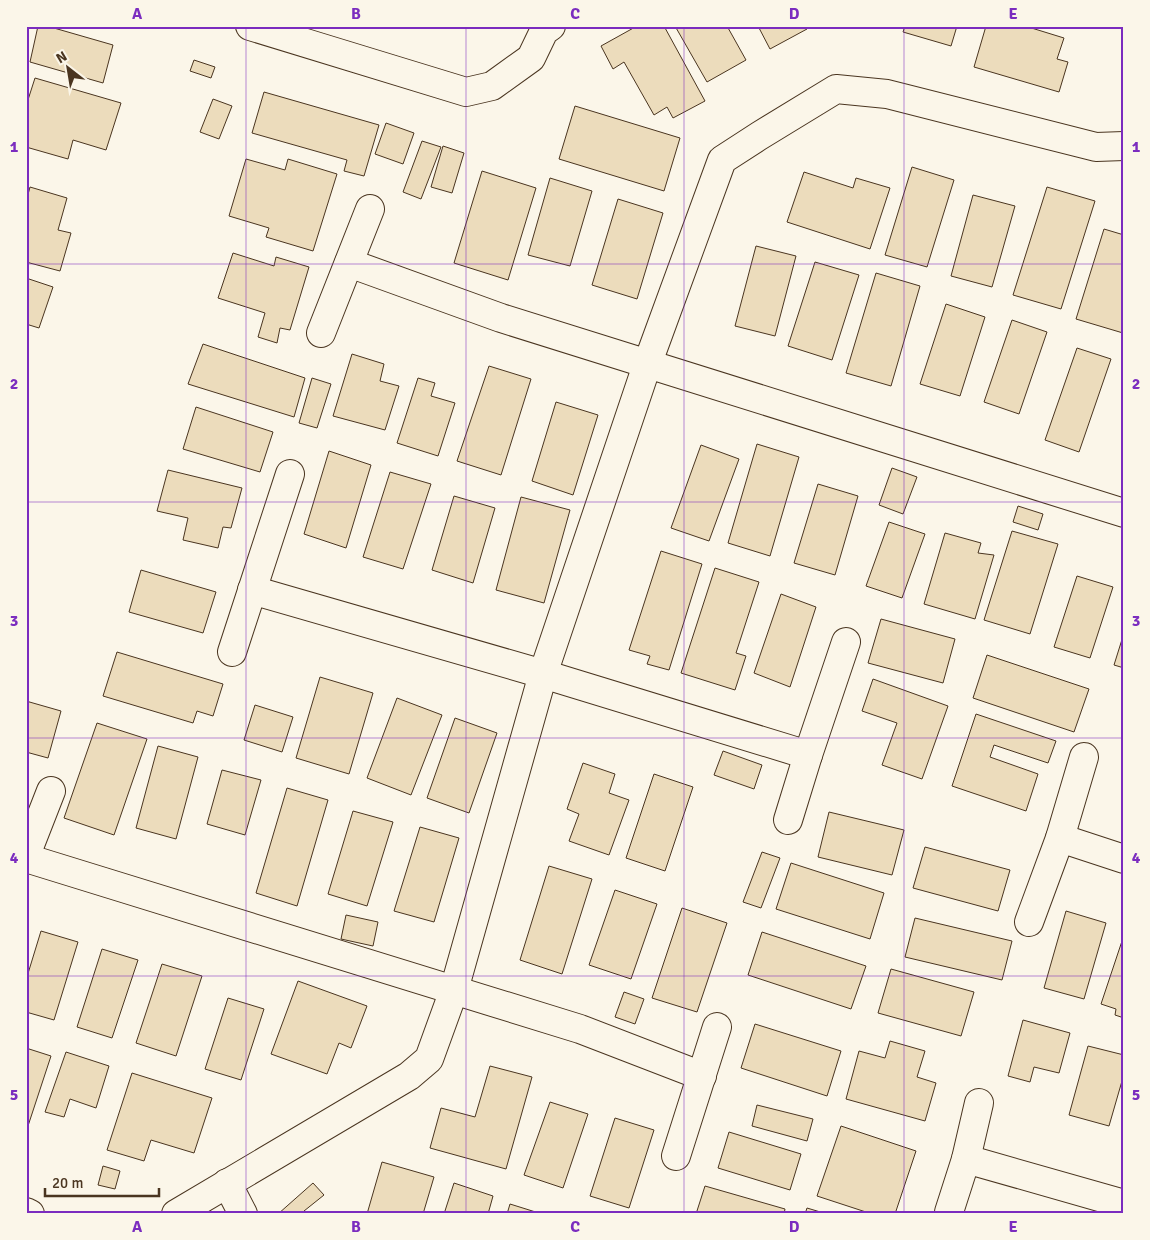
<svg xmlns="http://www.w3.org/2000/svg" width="1150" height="1240" font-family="Signika,sans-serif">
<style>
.building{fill:#ecdcbc;stroke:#4a3520}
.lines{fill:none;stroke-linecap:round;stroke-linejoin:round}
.minor-casing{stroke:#4a3520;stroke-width:30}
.minor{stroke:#fbf6e9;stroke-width:28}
.grid{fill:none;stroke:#7b2cbf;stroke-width:1;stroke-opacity:0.55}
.neatline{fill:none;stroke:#7b2cbf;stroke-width:2}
.grid-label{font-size:16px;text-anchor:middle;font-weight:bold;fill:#7b2cbf}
</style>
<rect width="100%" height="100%" fill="#fbf6e9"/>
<g class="building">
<path d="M 38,26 L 47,26 L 113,45 L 103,83 L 30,62 Z"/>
<path d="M 637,26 L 664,26 L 705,101 L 673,118 L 667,107 L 654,115 L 624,62 L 613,69 L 601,46 Z"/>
<path d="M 675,26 L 727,26 L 746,60 L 707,82 Z"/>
<path d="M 758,26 L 805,26 L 807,29 L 770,49 Z"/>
<path d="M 905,26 L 957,26 L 951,46 L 903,32 Z"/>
<path d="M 986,26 L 1025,26 L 1064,38 L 1057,59 L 1068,62 L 1059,92 L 974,67 Z"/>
<path d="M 194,60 L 215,67 L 211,78 L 190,71 Z"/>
<path d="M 35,78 L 121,103 L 106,150 L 73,140 L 68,159 L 26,147 L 26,106 Z"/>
<path d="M 264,92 L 379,125 L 364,176 L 344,171 L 347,160 L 252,133 Z"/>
<path d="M 213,99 L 232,106 L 219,139 L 200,132 Z"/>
<path d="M 575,106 L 680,138 L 664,191 L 559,159 Z"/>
<path d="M 386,123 L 414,133 L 403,164 L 375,154 Z"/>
<path d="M 422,141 L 441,147 L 421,199 L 403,192 Z"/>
<path d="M 443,146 L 464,153 L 452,193 L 431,187 Z"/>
<path d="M 246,159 L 285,170 L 288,159 L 337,174 L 313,251 L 266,237 L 269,228 L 229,216 Z"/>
<path d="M 912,167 L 954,180 L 927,267 L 885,255 Z"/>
<path d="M 482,171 L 536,188 L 508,280 L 454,263 Z"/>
<path d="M 804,172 L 853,188 L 856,178 L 890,188 L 870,249 L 787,222 Z"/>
<path d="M 550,178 L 592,191 L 570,266 L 528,255 Z"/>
<path d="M 30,187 L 67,198 L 58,230 L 71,233 L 60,271 L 26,262 L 26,202 Z"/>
<path d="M 1047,187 L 1095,201 L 1061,309 L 1013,295 Z"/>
<path d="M 973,195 L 1015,206 L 992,287 L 951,276 Z"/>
<path d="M 618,199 L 663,213 L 637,299 L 592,285 Z"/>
<path d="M 1104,229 L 1124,235 L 1124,330 L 1123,333 L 1076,319 Z"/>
<path d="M 756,246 L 796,256 L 775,336 L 735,326 Z"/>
<path d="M 233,253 L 274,266 L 276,257 L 309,267 L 290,330 L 280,328 L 277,343 L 258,337 L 265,313 L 218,298 Z"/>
<path d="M 815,262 L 859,275 L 832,360 L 788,346 Z"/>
<path d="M 876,273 L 920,286 L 891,386 L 846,373 Z"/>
<path d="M 26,278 L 53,287 L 39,328 L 26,324 Z"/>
<path d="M 946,304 L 985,317 L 960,396 L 920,384 Z"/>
<path d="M 1012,320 L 1047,332 L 1019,414 L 984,402 Z"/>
<path d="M 203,344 L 305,378 L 294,417 L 188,384 Z"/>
<path d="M 1077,348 L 1111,359 L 1079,452 L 1045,440 Z"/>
<path d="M 352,354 L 384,364 L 380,381 L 399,386 L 385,430 L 333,416 Z"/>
<path d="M 489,366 L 531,379 L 501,475 L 457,461 Z"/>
<path d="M 312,378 L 331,384 L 317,428 L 299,423 Z"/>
<path d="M 418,378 L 435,383 L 431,396 L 455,403 L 438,456 L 397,443 Z"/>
<path d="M 556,402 L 598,415 L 573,495 L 532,481 Z"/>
<path d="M 196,407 L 273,432 L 260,472 L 183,449 Z"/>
<path d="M 757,444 L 799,457 L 770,556 L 728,543 Z"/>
<path d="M 701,445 L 739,459 L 709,541 L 671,528 Z"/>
<path d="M 329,451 L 371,465 L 346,548 L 304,534 Z"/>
<path d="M 892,468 L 917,477 L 903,514 L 879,505 Z"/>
<path d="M 168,470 L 242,488 L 231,528 L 223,527 L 218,548 L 183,540 L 188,518 L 157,511 Z"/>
<path d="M 390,472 L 431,484 L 403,569 L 363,557 Z"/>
<path d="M 818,484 L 858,496 L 835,575 L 794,563 Z"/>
<path d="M 454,496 L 495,508 L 473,583 L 432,570 Z"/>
<path d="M 521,497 L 570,510 L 544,603 L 496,590 Z"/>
<path d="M 1018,506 L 1043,514 L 1038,530 L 1013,522 Z"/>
<path d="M 889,522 L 925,534 L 902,598 L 866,586 Z"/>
<path d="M 1012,531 L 1058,544 L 1030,634 L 984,620 Z"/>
<path d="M 945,533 L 981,543 L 978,553 L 994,555 L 975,619 L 924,604 Z"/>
<path d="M 661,551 L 702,564 L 669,670 L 647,664 L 650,656 L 629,650 Z"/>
<path d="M 715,568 L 759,582 L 736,653 L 746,656 L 735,690 L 681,673 Z"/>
<path d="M 141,570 L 216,592 L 203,633 L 129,612 Z"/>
<path d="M 1077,576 L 1113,587 L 1090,658 L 1054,647 Z"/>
<path d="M 781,594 L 816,607 L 790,687 L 754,673 Z"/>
<path d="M 881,619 L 955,639 L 943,683 L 868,663 Z"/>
<path d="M 1124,633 L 1124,668 L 1114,665 Z"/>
<path d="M 117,652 L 223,684 L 213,716 L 197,711 L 193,723 L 103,696 Z"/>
<path d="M 987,655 L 1089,689 L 1074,732 L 973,698 Z"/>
<path d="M 320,677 L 373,693 L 349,774 L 296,758 Z"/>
<path d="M 873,679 L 948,706 L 922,779 L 882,765 L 897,723 L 862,711 Z"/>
<path d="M 397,698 L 442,715 L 411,795 L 367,778 Z"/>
<path d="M 26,701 L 61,711 L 48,758 L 26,752 Z"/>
<path d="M 255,705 L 293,717 L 282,752 L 244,740 Z"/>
<path d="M 976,714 L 1056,741 L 1048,763 L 994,745 L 990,757 L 1038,774 L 1026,811 L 952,786 Z"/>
<path d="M 455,718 L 497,733 L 469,813 L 427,798 Z"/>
<path d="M 97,723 L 147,739 L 114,835 L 64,818 Z"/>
<path d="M 158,746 L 198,757 L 176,839 L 136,828 Z"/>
<path d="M 723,751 L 762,765 L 754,789 L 714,775 Z"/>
<path d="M 583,763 L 615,774 L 609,793 L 629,800 L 609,855 L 569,841 L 579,814 L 567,809 Z"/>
<path d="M 222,770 L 261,780 L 245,835 L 207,824 Z"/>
<path d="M 654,774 L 693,787 L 665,871 L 626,858 Z"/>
<path d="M 287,788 L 328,800 L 297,906 L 256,893 Z"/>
<path d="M 353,811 L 393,822 L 367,906 L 328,894 Z"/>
<path d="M 829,812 L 904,830 L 892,875 L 818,857 Z"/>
<path d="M 420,827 L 459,838 L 434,922 L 394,911 Z"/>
<path d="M 925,847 L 1010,870 L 998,911 L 913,888 Z"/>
<path d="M 762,852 L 780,858 L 761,908 L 743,902 Z"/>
<path d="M 791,863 L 884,893 L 870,939 L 776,909 Z"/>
<path d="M 549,866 L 592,879 L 562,974 L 520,960 Z"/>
<path d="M 615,890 L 657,904 L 631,979 L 589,965 Z"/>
<path d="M 682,908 L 727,923 L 697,1012 L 652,998 Z"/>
<path d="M 1066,911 L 1106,923 L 1084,999 L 1044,988 Z"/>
<path d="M 346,915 L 378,922 L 373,946 L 341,939 Z"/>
<path d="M 915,918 L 1012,941 L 1002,980 L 905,957 Z"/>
<path d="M 41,931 L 78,942 L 54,1020 L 26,1012 L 26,980 Z"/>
<path d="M 762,932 L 866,966 L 851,1009 L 748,975 Z"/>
<path d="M 1124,935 L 1124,1018 L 1115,1015 L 1116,1009 L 1101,1004 Z"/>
<path d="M 102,949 L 138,960 L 112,1038 L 77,1027 Z"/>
<path d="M 162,964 L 202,976 L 176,1056 L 136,1043 Z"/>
<path d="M 891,969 L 974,992 L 961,1036 L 878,1013 Z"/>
<path d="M 298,981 L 367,1006 L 351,1048 L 339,1043 L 327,1074 L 271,1054 Z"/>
<path d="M 624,992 L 644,999 L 635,1024 L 615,1017 Z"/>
<path d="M 228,998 L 264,1009 L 241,1080 L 205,1069 Z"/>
<path d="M 1023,1020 L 1070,1033 L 1059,1073 L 1034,1067 L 1030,1082 L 1008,1076 Z"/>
<path d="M 755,1024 L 841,1051 L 827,1096 L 741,1068 Z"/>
<path d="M 890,1041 L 925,1051 L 917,1077 L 936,1083 L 925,1121 L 846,1099 L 859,1051 L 885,1058 Z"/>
<path d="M 1088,1046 L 1124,1055 L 1124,1074 L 1109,1126 L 1069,1115 Z"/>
<path d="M 26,1048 L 51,1056 L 26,1132 Z"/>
<path d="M 66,1052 L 109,1066 L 96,1108 L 70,1099 L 64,1117 L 45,1112 Z"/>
<path d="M 490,1066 L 532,1077 L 506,1169 L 430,1148 L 441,1108 L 475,1117 Z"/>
<path d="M 132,1073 L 212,1098 L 194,1153 L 151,1140 L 144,1161 L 107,1150 Z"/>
<path d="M 550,1102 L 588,1114 L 563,1188 L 524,1175 Z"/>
<path d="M 757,1105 L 813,1119 L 807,1141 L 752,1126 Z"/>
<path d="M 615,1118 L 654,1130 L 629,1208 L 590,1196 Z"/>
<path d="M 841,1126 L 916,1151 L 895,1214 L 872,1214 L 817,1196 Z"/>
<path d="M 729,1132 L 801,1154 L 790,1190 L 718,1168 Z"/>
<path d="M 382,1162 L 434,1177 L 423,1214 L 367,1214 Z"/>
<path d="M 103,1166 L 120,1171 L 115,1189 L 98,1185 Z"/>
<path d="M 313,1183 L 324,1195 L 304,1211 L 306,1214 L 278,1214 Z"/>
<path d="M 454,1183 L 493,1196 L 488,1214 L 444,1214 Z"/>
<path d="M 705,1186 L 785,1209 L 784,1214 L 696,1214 Z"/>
<path d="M 510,1204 L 542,1214 L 507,1214 Z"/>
<path d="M 807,1208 L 827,1214 L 805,1214 Z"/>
</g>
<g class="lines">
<defs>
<g id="minor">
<path d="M 250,26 L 466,92 L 492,86 L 531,58 L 544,31 L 551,26"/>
<path d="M 349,263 L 501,318 L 1124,513"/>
<path d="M 321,333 L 370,209"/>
<path d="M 252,590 L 543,674 L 808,755"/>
<path d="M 232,652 L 290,474"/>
<path d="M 788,820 L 808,755 L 846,642"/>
<path d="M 1060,838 L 1124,859"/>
<path d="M 26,855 L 51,791"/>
<path d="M 26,858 L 580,1029 L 702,1076"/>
<path d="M 1029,922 L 1060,838 L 1084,757"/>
<path d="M 676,1156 L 717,1027"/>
<path d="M 966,1159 L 1124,1204"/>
<path d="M 227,1183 L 243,1214"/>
<path d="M 26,1212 L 30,1214"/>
<path d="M 949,1212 L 966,1159 L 979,1103"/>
<path d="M 176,1214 L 409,1076 L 429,1059 L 454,990 L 543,674 L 647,365 L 722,160 L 759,136 L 836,89 L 887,94 L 1096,147 L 1124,146"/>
</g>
</defs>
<use href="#minor" class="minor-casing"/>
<use href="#minor" class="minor"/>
</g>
<path class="grid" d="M 246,26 L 246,1214M 466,26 L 466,1214M 684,26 L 684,1214M 904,26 L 904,1214M 26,264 L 1124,264M 26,502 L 1124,502M 26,738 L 1124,738M 26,976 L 1124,976"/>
<rect width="1150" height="1240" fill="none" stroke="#fbf6e9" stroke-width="55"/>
<g transform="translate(68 68) rotate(329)" stroke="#fbf6e9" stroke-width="4" paint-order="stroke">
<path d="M0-4L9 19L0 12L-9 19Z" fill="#4a3520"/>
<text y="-8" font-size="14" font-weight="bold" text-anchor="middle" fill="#4a3520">N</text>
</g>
<path d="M45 1188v8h114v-8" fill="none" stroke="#4a3520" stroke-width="2.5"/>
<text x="52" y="1188" font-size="15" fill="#4a3520" stroke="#fbf6e9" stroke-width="4" paint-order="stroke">20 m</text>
<rect x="28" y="28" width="1094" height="1184" class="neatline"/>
<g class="grid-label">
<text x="137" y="19">A</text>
<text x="356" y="19">B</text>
<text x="575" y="19">C</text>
<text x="794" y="19">D</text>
<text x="1013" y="19">E</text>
<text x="14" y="152">1</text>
<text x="1136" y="152">1</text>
<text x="14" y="389">2</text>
<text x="1136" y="389">2</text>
<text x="14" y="626">3</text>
<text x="1136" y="626">3</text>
<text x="14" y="863">4</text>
<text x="1136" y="863">4</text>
<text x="14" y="1100">5</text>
<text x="1136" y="1100">5</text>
<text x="137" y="1232">A</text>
<text x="356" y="1232">B</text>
<text x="575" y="1232">C</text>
<text x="794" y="1232">D</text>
<text x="1013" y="1232">E</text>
</g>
</svg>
